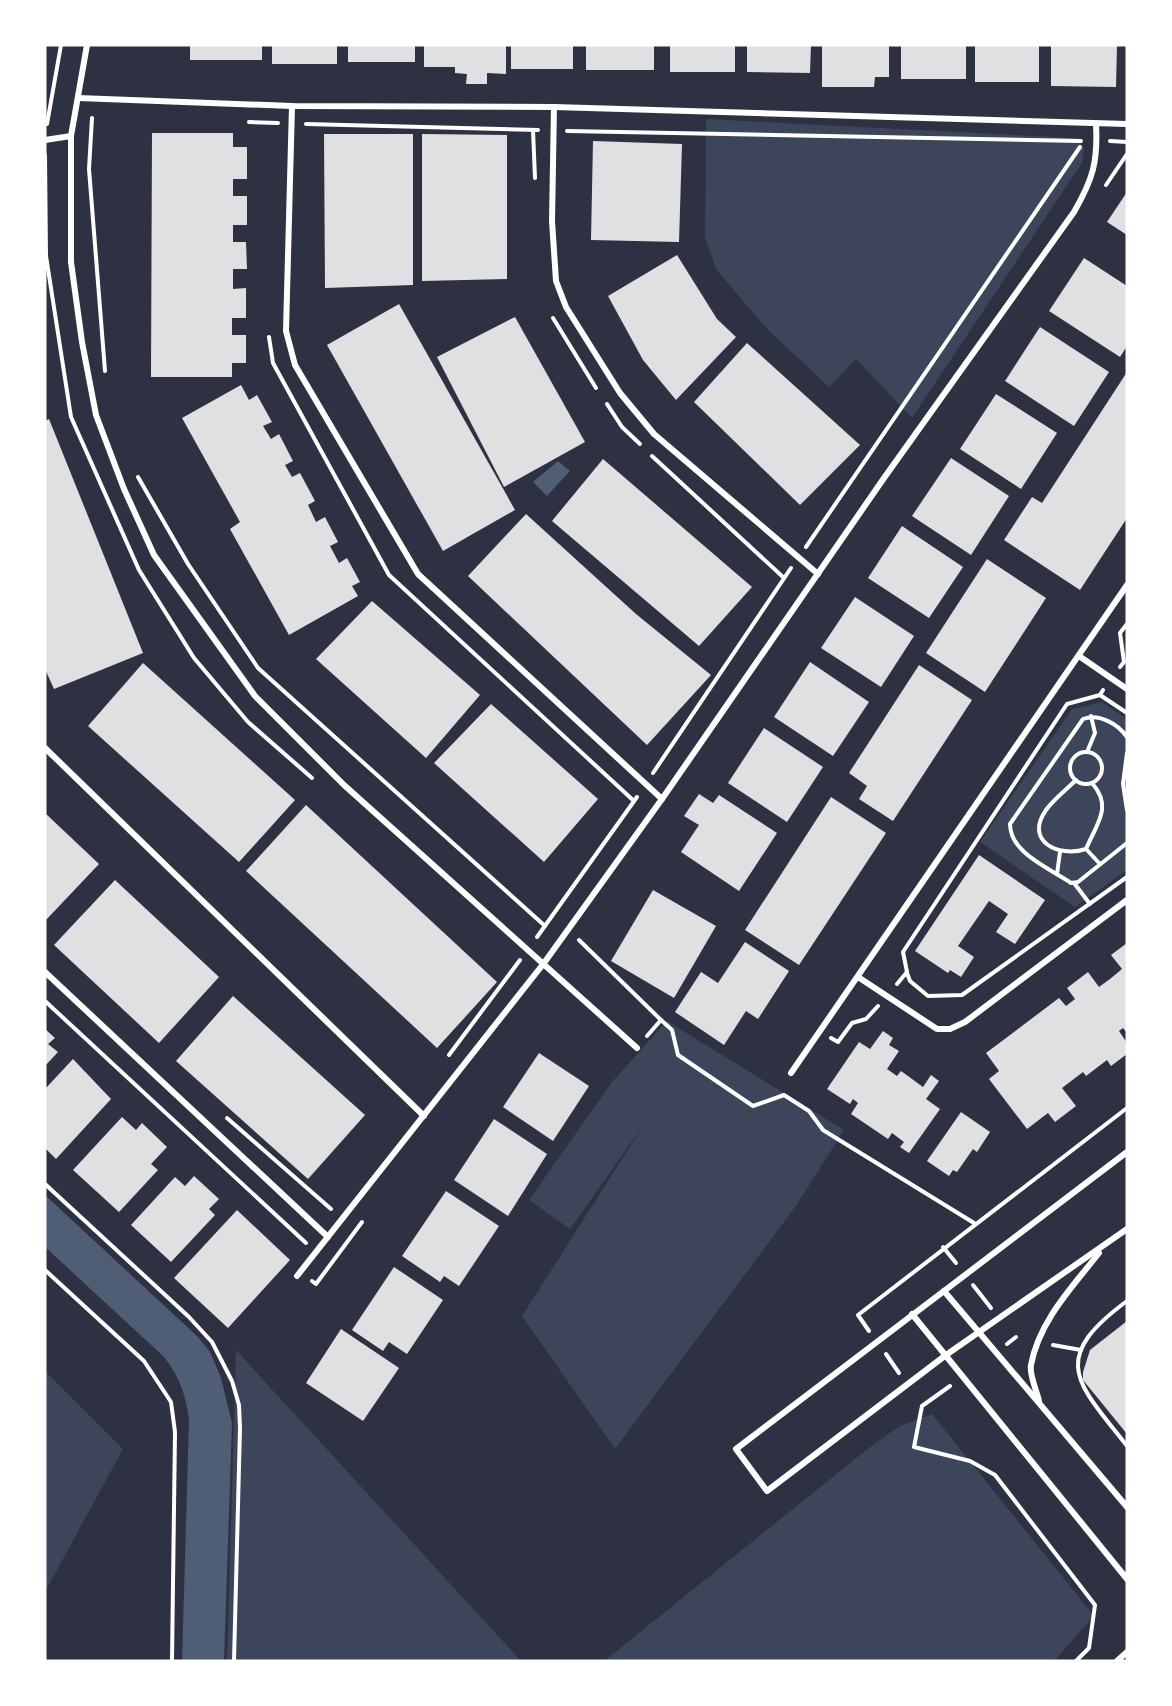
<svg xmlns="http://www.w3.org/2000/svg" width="1172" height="1706" font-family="'Asap Condensed',sans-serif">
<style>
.green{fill:#3c4559}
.water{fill:#4f5d75}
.building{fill:#e0e0e3}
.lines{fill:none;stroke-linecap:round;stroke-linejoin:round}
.path{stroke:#fff;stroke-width:4}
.minor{stroke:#fff;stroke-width:6}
</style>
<rect width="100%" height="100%" fill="#2d3142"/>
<g class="green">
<path d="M 706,119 L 1074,138 L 1084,148 L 1082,163 L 912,418 L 856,359 L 829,387 L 767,329 L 716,269 L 705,238 Z"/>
<path d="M 1102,702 L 1127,719 L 1127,870 L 1075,907 L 980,842 L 1072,709 Z"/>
<path d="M 667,1021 L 844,1130 L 798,1203 L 615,1449 L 522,1316 L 645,1123 L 570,1229 L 529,1200 L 612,1082 Z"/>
<path d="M 236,1350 L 521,1661 L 227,1661 Z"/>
<path d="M 45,1371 L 123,1449 L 45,1592 Z"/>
<path d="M 932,1414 L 1094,1616 L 1054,1661 L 604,1661 L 870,1447 L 900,1426 Z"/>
</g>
<g class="water">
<path d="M 558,461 L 570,471 L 547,496 L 533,482 Z"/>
<path d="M 45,1195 L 198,1337 L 210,1352 L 221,1378 L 232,1423 L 224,1661 L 182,1661 L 189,1420 C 186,1395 179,1375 163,1356 L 45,1247 Z"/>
</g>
<g class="building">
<rect x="190" y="45" width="72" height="15"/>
<rect x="272" y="45" width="65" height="19"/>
<rect x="348" y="45" width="67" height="17"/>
<path d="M 424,45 L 506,45 L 506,74 L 487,73 L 487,84 L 466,84 L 467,74 L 455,73 L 455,67 L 424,67 Z"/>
<rect x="511" y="45" width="62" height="24"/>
<rect x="586" y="45" width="68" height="25"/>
<rect x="670" y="45" width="65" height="27"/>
<path d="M 747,45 L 811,45 L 810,73 L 747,72 Z"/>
<path d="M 822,45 L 889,45 L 889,77 L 875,77 L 874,87 L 822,87 Z"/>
<rect x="901" y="45" width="65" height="34"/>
<rect x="975" y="45" width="64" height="37"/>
<path d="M 1051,45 L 1117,45 L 1116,87 L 1051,86 Z"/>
<path d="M 152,133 L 233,133 L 233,147 L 247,147 L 247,179 L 233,179 L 233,196 L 247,196 L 247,225 L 233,225 L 233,242 L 246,242 L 247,269 L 233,269 L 233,289 L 246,288 L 246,318 L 232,318 L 232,335 L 246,335 L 246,363 L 232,363 L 232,377 L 151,377 Z"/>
<path d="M 324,134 L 413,134 L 413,285 L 325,288 Z"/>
<path d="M 422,134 L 507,135 L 507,279 L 422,281 Z"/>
<path d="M 593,141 L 682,144 L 679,242 L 591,240 Z"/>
<path d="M 1127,192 L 1127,235 L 1107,222 Z"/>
<path d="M 677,255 L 717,319 L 736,337 L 676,400 L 643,360 L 608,296 Z"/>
<path d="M 1084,258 L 1127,286 L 1127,346 L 1120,357 L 1049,311 Z"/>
<path d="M 399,304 L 515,510 L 443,551 L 327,345 Z"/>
<path d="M 515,317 L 585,442 L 504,487 L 437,357 Z"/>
<path d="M 1040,327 L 1109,372 L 1074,426 L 1005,381 Z"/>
<path d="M 747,343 L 860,445 L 800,505 L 694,402 Z"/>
<path d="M 1127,372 L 1127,518 L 1080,590 L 1004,540 L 1032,497 L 1042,503 Z"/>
<path d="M 241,385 L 249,400 L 257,395 L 272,422 L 263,426 L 271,439 L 279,434 L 293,461 L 285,465 L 292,477 L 300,473 L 315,501 L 308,505 L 316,522 L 325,517 L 338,542 L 330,546 L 339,563 L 347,558 L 360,582 L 352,586 L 358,596 L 289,635 L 230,529 L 240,522 L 182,418 Z"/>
<path d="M 996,394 L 1057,433 L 1021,489 L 960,449 Z"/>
<path d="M 49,419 L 143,653 L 54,689 L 45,669 L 45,421 Z"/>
<path d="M 951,458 L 1009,496 L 971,555 L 912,516 Z"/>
<path d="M 603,459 L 752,587 L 699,646 L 552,521 Z"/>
<path d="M 526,514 L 636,614 L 711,675 L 647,745 L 468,576 Z"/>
<path d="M 902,526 L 963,567 L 929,618 L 868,578 Z"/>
<path d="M 987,559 L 1046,598 L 985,692 L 926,653 Z"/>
<path d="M 855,597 L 914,636 L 881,687 L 821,648 Z"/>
<path d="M 372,601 L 480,695 L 426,758 L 316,659 Z"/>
<path d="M 810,662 L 869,702 L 833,756 L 774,717 Z"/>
<path d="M 143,663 L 295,800 L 239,862 L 88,726 Z"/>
<path d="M 919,665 L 972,700 L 893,821 L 859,799 L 867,786 L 849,773 Z"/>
<path d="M 491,704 L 598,799 L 544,862 L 434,763 Z"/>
<path d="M 764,728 L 823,767 L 787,822 L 728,783 Z"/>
<path d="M 699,794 L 713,803 L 719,795 L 777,833 L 739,891 L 681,852 L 699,825 L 684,816 Z"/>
<path d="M 831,797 L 886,833 L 799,965 L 745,930 Z"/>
<path d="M 306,805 L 497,982 L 437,1048 L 246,871 Z"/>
<path d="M 45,813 L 99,864 L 45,921 Z"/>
<path d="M 979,855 L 1045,900 L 1015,944 L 996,932 L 1008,914 L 989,901 L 958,946 L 974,957 L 961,977 L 950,970 L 948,973 L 915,951 Z"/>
<path d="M 115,880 L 219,977 L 159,1043 L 54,945 Z"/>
<path d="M 653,890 L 716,926 L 674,998 L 611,961 Z"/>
<path d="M 745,942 L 789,971 L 758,1019 L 746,1011 L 724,1045 L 675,1012 L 701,972 L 718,983 Z"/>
<path d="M 1127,943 L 1127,1033 L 1123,1028 L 1119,1031 L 1127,1043 L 1127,1054 L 1111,1066 L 1107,1060 L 1086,1076 L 1083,1072 L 1062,1088 L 1076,1106 L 1055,1122 L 1048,1113 L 1027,1129 L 989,1079 L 999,1071 L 986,1053 L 1059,998 L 1066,1006 L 1075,999 L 1067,988 L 1088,972 L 1099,987 L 1110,979 L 1122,969 L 1111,955 Z"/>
<path d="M 233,996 L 365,1115 L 308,1179 L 176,1061 Z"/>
<path d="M 45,1029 L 55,1038 L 48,1044 L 58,1052 L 45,1066 Z"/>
<path d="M 883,1031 L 893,1038 L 889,1045 L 899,1051 L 887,1069 L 897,1076 L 901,1071 L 923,1087 L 931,1075 L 939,1081 L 926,1099 L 940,1109 L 909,1153 L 900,1147 L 904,1142 L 892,1133 L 888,1139 L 851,1114 L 858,1103 L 853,1099 L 850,1104 L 827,1089 L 859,1042 L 870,1049 Z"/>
<path d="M 539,1053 L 589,1086 L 553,1141 L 503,1107 Z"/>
<path d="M 73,1059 L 111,1099 L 56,1159 L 45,1148 L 45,1089 Z"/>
<path d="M 961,1112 L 990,1132 L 977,1152 L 973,1149 L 957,1172 L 953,1170 L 949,1176 L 927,1161 Z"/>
<path d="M 122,1117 L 136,1130 L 142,1123 L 167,1147 L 151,1164 L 158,1170 L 119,1212 L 73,1170 Z"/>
<path d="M 494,1119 L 547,1154 L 508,1216 L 454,1180 Z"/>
<path d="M 194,1176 L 219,1199 L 209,1209 L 215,1215 L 171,1262 L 131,1225 L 175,1177 L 185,1186 Z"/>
<path d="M 446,1191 L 499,1226 L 459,1286 L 444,1276 L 440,1282 L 402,1256 Z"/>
<path d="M 237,1210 L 290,1260 L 228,1328 L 174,1278 Z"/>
<path d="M 394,1267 L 443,1300 L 407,1354 L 389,1342 L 383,1351 L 352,1330 Z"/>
<path d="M 1127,1321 L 1127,1434 L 1083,1380 L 1083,1372 L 1090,1350 Z"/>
<path d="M 341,1329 L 399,1368 L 363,1421 L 306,1383 Z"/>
</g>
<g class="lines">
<g class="path">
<path d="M 92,118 L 89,169 L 105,371"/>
<path d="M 249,122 L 278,123"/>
<path d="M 47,124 L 61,45"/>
<path d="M 306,124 L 538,130"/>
<path d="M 533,130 L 535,178"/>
<path d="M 567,131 L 1081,141"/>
<path d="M 1110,141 L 1127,142"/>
<path d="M 45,155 L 46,256 L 71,417 L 139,570 L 194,658 L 248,722 L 312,778"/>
<path d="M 1106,185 L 1127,154"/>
<path d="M 553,318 L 596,388"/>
<path d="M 269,337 L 273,363 L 389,575 L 634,801"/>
<path d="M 607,404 L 622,427 L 640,444"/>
<path d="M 652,456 L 783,577"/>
<path d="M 138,477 L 188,564 L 258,668 L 545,926"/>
<path d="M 806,547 L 1080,147"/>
<path d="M 1120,667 L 1124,662 L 1120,633 L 1127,624"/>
<path d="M 1100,695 L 1127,713"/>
<path d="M 1127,737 C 1118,724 1099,713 1083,719 L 1010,824 C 1010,853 1049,868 1071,883 L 1078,882 L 1127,843"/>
<path d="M 1087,752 L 1095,733 L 1091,716"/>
<circle cx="1086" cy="768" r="16"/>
<path d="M 1127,753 L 1123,784 L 1127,810"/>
<path d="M 653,773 L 791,568"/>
<path d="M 1076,780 C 1066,790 1054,799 1046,810 C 1024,841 1058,858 1086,849 C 1097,823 1113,807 1092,783"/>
<path d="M 1086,849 L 1100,864"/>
<path d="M 1057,874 L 1060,852"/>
<path d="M 1074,883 L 1090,904"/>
<path d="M 537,937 L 637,797"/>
<path d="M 579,940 L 661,1020 L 647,1036"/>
<path d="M 907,973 L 910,981 L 928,996 L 962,995 L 1127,877"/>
<path d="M 897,984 L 907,972 L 903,952 L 1067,704 L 1100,695 L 1103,690"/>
<path d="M 45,1001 L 306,1243"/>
<path d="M 661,1020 L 672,1030 L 678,1055 L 753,1106 L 784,1095 L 809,1111 L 823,1130 L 974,1223"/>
<path d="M 831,1038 L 838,1042 L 852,1023 L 866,1019 L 878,1006"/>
<path d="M 449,1055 L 520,960"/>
<path d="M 227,1118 L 331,1209"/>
<path d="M 45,1184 L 189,1317 L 212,1342 L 232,1381 L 239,1405 L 240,1428 L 234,1661"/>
<path d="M 943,1247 L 956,1263"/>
<path d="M 45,1270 L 144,1361 L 171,1402 L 175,1432 L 172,1661"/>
<path d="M 312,1281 L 316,1284 L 362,1222"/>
<path d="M 973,1285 L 991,1308"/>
<path d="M 1127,1301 C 1047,1360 1078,1383 1127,1446"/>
<path d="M 869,1331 L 858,1315 L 1127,1108"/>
<path d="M 1007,1344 L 1016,1337"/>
<path d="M 1053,1345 L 1081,1350"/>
<path d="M 886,1354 L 899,1373"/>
<path d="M 950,1386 L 922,1406 L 914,1447 L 970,1461 L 995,1475 L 1095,1605 L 1089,1648 L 1076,1661"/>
</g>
<g class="minor">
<path d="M 87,45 L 71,136 L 71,262 L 82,342 L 96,415 L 124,489 L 154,555 L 255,696 L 344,785 L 637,1048"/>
<path d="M 78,98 L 292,106 L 554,107 L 1127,124"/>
<path d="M 292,106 L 286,331 L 295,365 L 418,574 L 662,799"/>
<path d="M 554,107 L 552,221 L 556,281 L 566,307 L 620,393 L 654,434 L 818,574"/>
<path d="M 45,140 L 71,136"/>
<path d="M 1079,656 L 1127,689"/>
<path d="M 45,748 L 424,1116"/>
<path d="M 45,972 L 328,1237"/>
<path d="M 858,977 L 937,1029 L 950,1029 L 965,1022 L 1127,900"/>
<path d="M 791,1073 L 1127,585"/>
<path d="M 1127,1152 L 736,1449 L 767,1491 L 946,1355 L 1127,1229"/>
<path d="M 297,1276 L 544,963 L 662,799 L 884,478 L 1074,212 C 1093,179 1098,162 1096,124"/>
<path d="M 944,1291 L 1127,1507"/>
<path d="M 912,1314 L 1127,1579"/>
<path d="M 1039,1401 C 1037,1391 1029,1375 1031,1365 C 1039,1321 1073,1286 1099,1253"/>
<path d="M 1117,1661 L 1127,1652"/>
</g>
</g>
<rect width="1172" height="1706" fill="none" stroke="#ffffff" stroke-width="93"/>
</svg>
